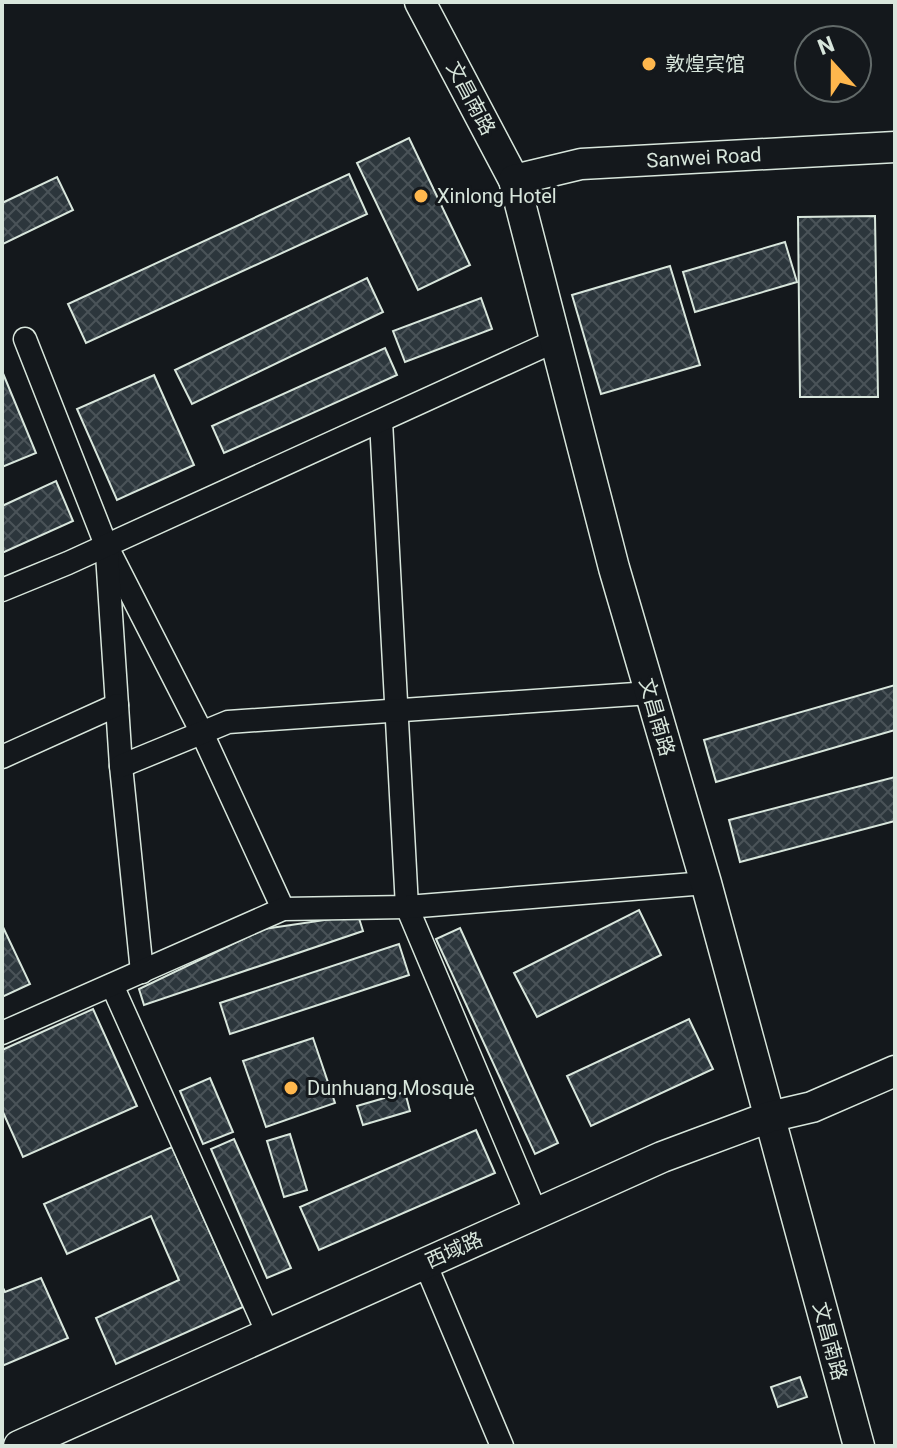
<svg xmlns="http://www.w3.org/2000/svg" width="897" height="1448" font-family="Roboto,'Noto Sans SC',sans-serif">
<style>
.building{fill:url(#building-cross-hatch);stroke:#d8e6dc;stroke-width:2}
.lines{fill:none;stroke-linecap:round;stroke-linejoin:round}
.street-casing{stroke:#d8e6dc;stroke-width:25}
.secondary-casing{stroke:#d8e6dc;stroke-width:33}
.street{stroke:#14181c;stroke-width:22}
.secondary{stroke:#14181c;stroke-width:30}
.poi-dot{fill:#ffb74d;stroke:#14181c;stroke-width:3}
.labels{text-anchor:middle;stroke-width:6;stroke-linejoin:round;paint-order:stroke}
.poi-label{font-size:20px;fill:#d8e6dc;stroke:#14181c;text-anchor:start}
.street-label{font-size:20px;fill:#d8e6dc;stroke:#14181c}
</style>
<defs>
<pattern id="building-cross-hatch" width="8" height="8" patternUnits="userSpaceOnUse" patternTransform="scale(2)"><rect width="8" height="8" fill="#2c363c"/><path d="M0 0l8 8M0 8l8-8" fill="none" stroke="#4a5358"/></pattern>
</defs>
<rect width="100%" height="100%" fill="#14181c"/>
<g class="building">
<path d="M 409,138 L 470,265 L 418,290 L 357,163 Z"/>
<path d="M 349,174 L 367,214 L 86,343 L 68,304 Z"/>
<path d="M 57,177 L 73,210 L 3,244 L 2,203 Z"/>
<path d="M 875,216 L 878,397 L 800,397 L 798,217 Z"/>
<path d="M 785,242 L 797,282 L 695,312 L 683,272 Z"/>
<path d="M 670,266 L 700,365 L 601,394 L 572,295 Z"/>
<path d="M 367,278 L 383,312 L 192,404 L 175,370 Z"/>
<path d="M 481,298 L 492,329 L 405,362 L 393,331 Z"/>
<path d="M 385,348 L 397,375 L 224,453 L 212,426 Z"/>
<path d="M 2,371 L 36,453 L 2,467 Z"/>
<path d="M 154,375 L 194,465 L 117,500 L 77,409 Z"/>
<path d="M 56,481 L 73,521 L 2,553 L 2,506 Z"/>
<path d="M 895,685 L 895,730 L 716,782 L 704,740 Z"/>
<path d="M 895,777 L 895,821 L 740,862 L 729,820 Z"/>
<path d="M 639,910 L 661,955 L 537,1017 L 514,973 Z"/>
<path d="M 358,915 L 363,931 L 144,1005 L 139,989 L 264,929 Z"/>
<path d="M 2,925 L 30,984 L 2,997 Z"/>
<path d="M 460,928 L 558,1143 L 535,1154 L 436,939 Z"/>
<path d="M 399,944 L 409,975 L 230,1034 L 220,1003 Z"/>
<path d="M 93,1009 L 137,1106 L 23,1157 L 2,1110 L 2,1050 Z"/>
<path d="M 689,1019 L 713,1069 L 591,1126 L 567,1076 Z"/>
<path d="M 313,1038 L 335,1103 L 266,1127 L 243,1061 Z"/>
<path d="M 210,1078 L 233,1132 L 203,1144 L 180,1091 Z"/>
<path d="M 405,1092 L 410,1111 L 363,1125 L 357,1106 Z"/>
<path d="M 476,1130 L 495,1173 L 319,1250 L 300,1207 Z"/>
<path d="M 290,1134 L 307,1190 L 284,1197 L 267,1141 Z"/>
<path d="M 234,1139 L 291,1268 L 267,1278 L 211,1149 Z"/>
<path d="M 172,1147 L 243,1307 L 116,1364 L 96,1318 L 179,1280 L 151,1216 L 67,1254 L 44,1204 Z"/>
<path d="M 41,1278 L 68,1338 L 2,1366 L 2,1286 L 5,1292 Z"/>
<path d="M 800,1377 L 807,1397 L 778,1407 L 771,1387 Z"/>
</g>
<g class="lines">
<defs>
<g id="street">
<path d="M 25,339 L 106,545 L 202,733 L 283,909"/>
<path d="M 381,421 L 407,907 L 536,1213"/>
<path d="M 107,554 L 121,766 L 142,972"/>
<path d="M 2,590 L 68,563 L 555,341"/>
<path d="M 2,757 L 117,705"/>
<path d="M 121,766 L 228,722 L 650,693"/>
<path d="M 112,985 L 268,1334"/>
<path d="M 2,1033 L 283,909 L 407,907 L 706,883"/>
<path d="M 425,1263 L 502,1446"/>
</g>
<g id="secondary">
<path d="M 420,2 L 514,180 L 614,568 L 706,883 L 859,1446"/>
<path id="s1" d="M 514,180 L 581,164 L 895,147"/>
<path d="M 19,1446 L 662,1157 L 769,1117 L 812,1107 L 895,1071"/>
</g>
</defs>
<use href="#street" class="street-casing"/>
<use href="#secondary" class="secondary-casing"/>
<use href="#street" class="street"/>
<use href="#secondary" class="secondary"/>
</g>
<g class="poi-dot">
<circle cx="649" cy="64" r="8"/>
<circle cx="421" cy="196" r="8"/>
<circle cx="291" cy="1088" r="8"/>
</g>
<g class="labels">
<g class="poi-label">
<text x="665" y="71">敦煌宾馆</text>
<text x="437" y="203">Xinlong Hotel</text>
<text x="307" y="1095">Dunhuang Mosque</text>
</g>
<g class="street-label">
<text transform="translate(471 98) rotate(62)" y="7">文昌南路</text>
<text dy="7" stroke="none"><textPath href="#s1" startOffset="192">Sanwei Road</textPath></text>
<text transform="translate(657 717) rotate(74)" y="7">文昌南路</text>
<text transform="translate(454 1250) rotate(-24)" y="7">西域路</text>
<text transform="translate(830 1341) rotate(75)" y="7">文昌南路</text>
</g>
</g>
<rect width="897" height="1448" fill="none" stroke="#d8e6dc" stroke-width="8"/>
<g transform="translate(833 64) rotate(339)"><circle r="38" fill="#14181c" stroke="#626a69" stroke-width="2"/>
<path d="M0-6L14 30L0 20L-14 30Z" fill="#ffb74d"/>
<text y="-12" font-size="22" font-weight="bold" text-anchor="middle" fill="#d8e6dc">N</text>
</g>
</svg>
